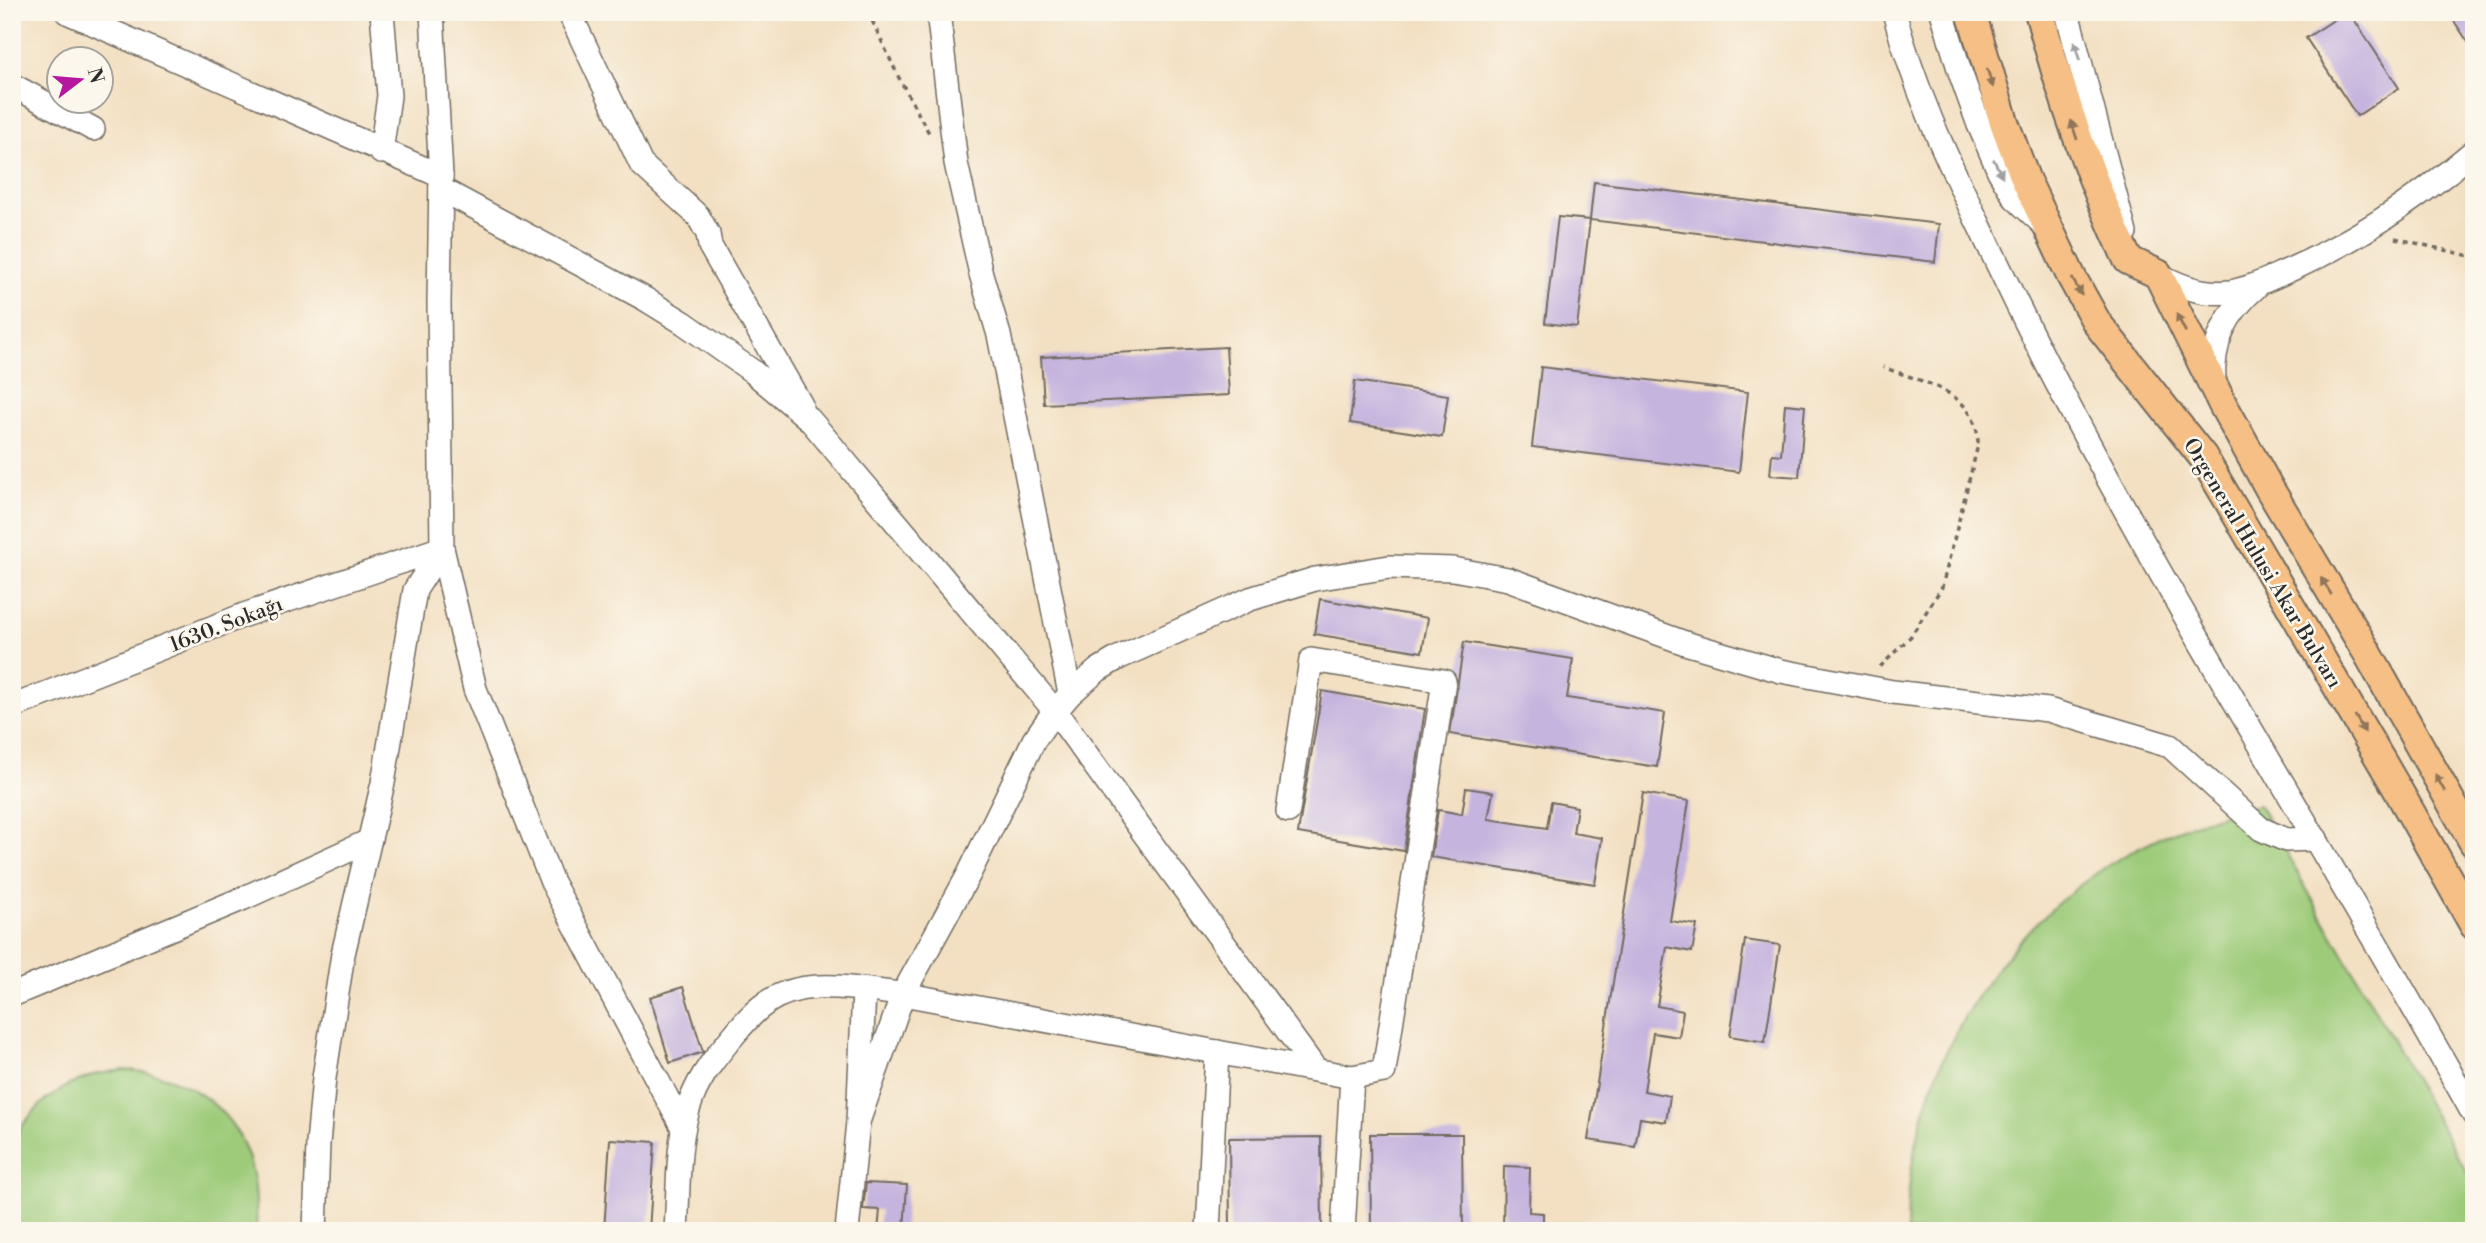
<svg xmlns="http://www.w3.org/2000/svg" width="2486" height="1243" font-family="'Libre Bodoni',serif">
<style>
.grass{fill:#9dcb79;stroke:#647b52;stroke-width:2}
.building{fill:#c5b4de}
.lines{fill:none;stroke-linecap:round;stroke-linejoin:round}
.minor-casing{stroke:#716a60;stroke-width:26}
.major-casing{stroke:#716a60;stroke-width:32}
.path{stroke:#716a60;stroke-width:3.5;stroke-dasharray:5 5;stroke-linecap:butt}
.minor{stroke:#fff;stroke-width:23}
.major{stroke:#f5bf86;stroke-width:28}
.oneway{fill:#a0a0a0}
.oneway2{fill:#907558}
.labels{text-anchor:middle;stroke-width:5;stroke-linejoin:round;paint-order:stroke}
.street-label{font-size:21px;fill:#2b2b2b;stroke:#fbf7ec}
</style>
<rect width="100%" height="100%" fill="#fbf7ec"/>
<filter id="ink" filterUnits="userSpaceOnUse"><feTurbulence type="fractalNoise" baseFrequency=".0143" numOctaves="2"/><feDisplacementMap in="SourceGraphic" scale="14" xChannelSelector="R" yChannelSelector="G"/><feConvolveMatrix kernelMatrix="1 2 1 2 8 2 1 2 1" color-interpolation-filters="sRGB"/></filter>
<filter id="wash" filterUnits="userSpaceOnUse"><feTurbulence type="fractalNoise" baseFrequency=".00686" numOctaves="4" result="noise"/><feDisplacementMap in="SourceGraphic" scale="28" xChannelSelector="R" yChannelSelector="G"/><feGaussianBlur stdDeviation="1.57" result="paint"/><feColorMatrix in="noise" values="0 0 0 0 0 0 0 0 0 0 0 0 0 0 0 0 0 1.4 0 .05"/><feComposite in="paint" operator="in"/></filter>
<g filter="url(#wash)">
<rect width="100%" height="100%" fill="#f3e0c3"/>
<g class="grass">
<path d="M 2259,805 L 2474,1185 L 2474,1231 L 1907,1231 C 1906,1079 1991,936 2120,858 C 2163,832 2210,817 2259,805 Z"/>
<path d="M 122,1070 C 181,1071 236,1106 251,1166 C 257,1187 256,1209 257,1231 L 12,1231 L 12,1143 L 24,1123 L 43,1102 L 67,1086 L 93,1075 Z"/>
</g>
<g id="blocks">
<g class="building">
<path d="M 2346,12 L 2349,12 L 2399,88 L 2357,116 L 2306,38 Z"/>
<path d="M 2448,12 L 2474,12 L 2474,51 Z"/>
<path d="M 1594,182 L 1939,224 L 1935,262 L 1590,220 Z"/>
<path d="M 1558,217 L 1590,220 L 1577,327 L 1545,323 Z"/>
<path d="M 1226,347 L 1229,395 L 1044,404 L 1041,357 Z"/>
<path d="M 1541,367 L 1748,392 L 1739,472 L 1532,447 Z"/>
<path d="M 1355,381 L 1448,395 L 1442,437 L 1350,423 Z"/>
<path d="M 1785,404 L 1805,406 L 1799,477 L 1770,475 L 1772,454 L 1781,455 Z"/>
<path d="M 1320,599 L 1428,618 L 1422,652 L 1314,634 Z"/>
<path d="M 1464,642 L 1573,659 L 1567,698 L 1665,713 L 1657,767 L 1450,734 Z"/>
<path d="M 1322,691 L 1425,709 L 1404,851 L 1298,833 Z"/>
<path d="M 1466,788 L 1493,792 L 1488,819 L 1547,828 L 1551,802 L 1577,807 L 1573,833 L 1602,838 L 1595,884 L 1431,857 L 1438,810 L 1462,814 Z"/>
<path d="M 1643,793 L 1689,801 L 1670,921 L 1697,925 L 1692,952 L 1667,947 L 1657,1006 L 1683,1011 L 1679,1037 L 1653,1033 L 1644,1091 L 1670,1096 L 1666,1122 L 1640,1118 L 1635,1147 L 1588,1140 Z"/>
<path d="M 1745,940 L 1780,945 L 1765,1042 L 1730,1036 Z"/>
<path d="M 683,987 L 703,1052 L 670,1063 L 650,997 Z"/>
<path d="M 1370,1134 L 1462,1134 L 1463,1231 L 1371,1231 Z"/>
<path d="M 1321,1137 L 1322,1231 L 1230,1231 L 1229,1138 Z"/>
<path d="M 610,1139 L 655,1142 L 649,1231 L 604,1231 Z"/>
<path d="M 1504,1166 L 1530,1167 L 1529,1212 L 1543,1213 L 1543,1231 L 1503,1231 Z"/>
<path d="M 866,1183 L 907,1185 L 904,1231 L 878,1231 L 880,1210 L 863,1209 Z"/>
</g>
</g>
</g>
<g filter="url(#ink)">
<use href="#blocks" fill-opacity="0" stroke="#716a60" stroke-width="2"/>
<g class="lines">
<defs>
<g id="minor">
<path d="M 67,12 L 441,176"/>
<path d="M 432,12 L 441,176 L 439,303 L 442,548 L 475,689 L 552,882 L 683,1128"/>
<path d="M 569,12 L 641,164 L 698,216 L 708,234 L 710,246 L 801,405"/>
<path d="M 938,12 L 956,163 L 981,274 L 999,335 L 1070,694"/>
<path d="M 1894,12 C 1914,88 1946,157 1980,227 C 2002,274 2025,321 2049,368 C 2181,623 2335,864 2474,1115"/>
<path d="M 1942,12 L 1960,72 L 1979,125 L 1999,171 L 2015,198 L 2043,224"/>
<path d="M 2067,12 L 2125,233"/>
<path d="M 12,85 L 93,129"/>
<path d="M 381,152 L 389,96 L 382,12"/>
<path d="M 441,189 L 645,299 L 684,323 L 752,371 L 810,420 L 1055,711 L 1316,1070"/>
<path d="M 2158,274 C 2180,287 2203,295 2229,292 C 2249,289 2267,280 2285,272 C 2355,242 2416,200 2474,151"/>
<path d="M 2214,384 C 2211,342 2226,313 2257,286"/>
<path d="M 12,707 L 244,615 L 442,548"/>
<path d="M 12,995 L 244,898 L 369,841"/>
<path d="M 858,1122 L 903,994 L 969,874 L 1034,740 L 1048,720 L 1070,694 L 1098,670 L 1118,658 L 1250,599 L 1315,579 L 1389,567 L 1453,569 L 1508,579 L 1685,643 L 1781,671 L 1893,692 L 2048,710 L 2170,746 L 2261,829 L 2286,840 L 2316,839"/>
<path d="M 315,1231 L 318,1144 L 324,1078 L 343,954 L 383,783 L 415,590 L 442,548"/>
<path d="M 676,1231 C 679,1188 676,1139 692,1098 C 701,1075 717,1055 733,1036 C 751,1014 768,996 796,990 C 828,982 871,991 903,994 L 1352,1077 L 1384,1071 L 1444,681 L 1311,660 L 1288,811"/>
<path d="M 847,1231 L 858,1122 L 864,991"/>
<path d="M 1208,1231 L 1217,1052"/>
<path d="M 1343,1231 L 1352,1077"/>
</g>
<g id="major">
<path d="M 1971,12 L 2004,122 L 2025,178 L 2071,276 L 2097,323 L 2203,457 L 2394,783 L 2474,925"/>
<path d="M 2039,12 C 2062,98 2090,180 2128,260 L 2158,274 L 2223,405 L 2269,488 L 2367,652 L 2474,843"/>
</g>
</defs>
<use href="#minor" class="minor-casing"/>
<use href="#major" class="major-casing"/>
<g class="path">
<path d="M 868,12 L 898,76 L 930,135"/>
<path d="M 2395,238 L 2474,257"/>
<path d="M 1880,667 L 1911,636 L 1942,587 L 1978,445 C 1979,391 1923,383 1883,367"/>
</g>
<use href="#minor" class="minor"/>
<use href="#major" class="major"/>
</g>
<defs><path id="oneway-solid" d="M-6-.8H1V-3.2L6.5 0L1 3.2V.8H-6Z" transform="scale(1.75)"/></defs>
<g class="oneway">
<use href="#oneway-solid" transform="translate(2077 51) rotate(-105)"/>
<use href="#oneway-solid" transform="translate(1998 168) rotate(63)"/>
</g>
<g class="oneway2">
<use href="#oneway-solid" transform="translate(1990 78) rotate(72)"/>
<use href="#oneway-solid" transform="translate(2074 130) rotate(-108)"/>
<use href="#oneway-solid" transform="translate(2077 287) rotate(61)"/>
<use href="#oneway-solid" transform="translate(2181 323) rotate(-117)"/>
<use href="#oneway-solid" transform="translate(2326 586) rotate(-122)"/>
<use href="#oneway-solid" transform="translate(2360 724) rotate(60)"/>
<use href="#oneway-solid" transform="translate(2440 783) rotate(-119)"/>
</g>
</g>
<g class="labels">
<g class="street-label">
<text transform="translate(2263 563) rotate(59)" y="7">Orgeneral Hulusi Akar Bulvarı</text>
<text transform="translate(226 624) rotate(-21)" y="7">1630. Sokağı</text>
</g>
</g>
<rect width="2486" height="1243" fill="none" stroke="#fbf7ec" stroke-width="42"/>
<g transform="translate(80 80) rotate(74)"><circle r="33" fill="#fbf7ec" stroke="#a8a59f" stroke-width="2"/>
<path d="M0-5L12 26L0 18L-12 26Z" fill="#b5179e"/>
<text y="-10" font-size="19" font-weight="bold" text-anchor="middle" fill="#2b2b2b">N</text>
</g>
</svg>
